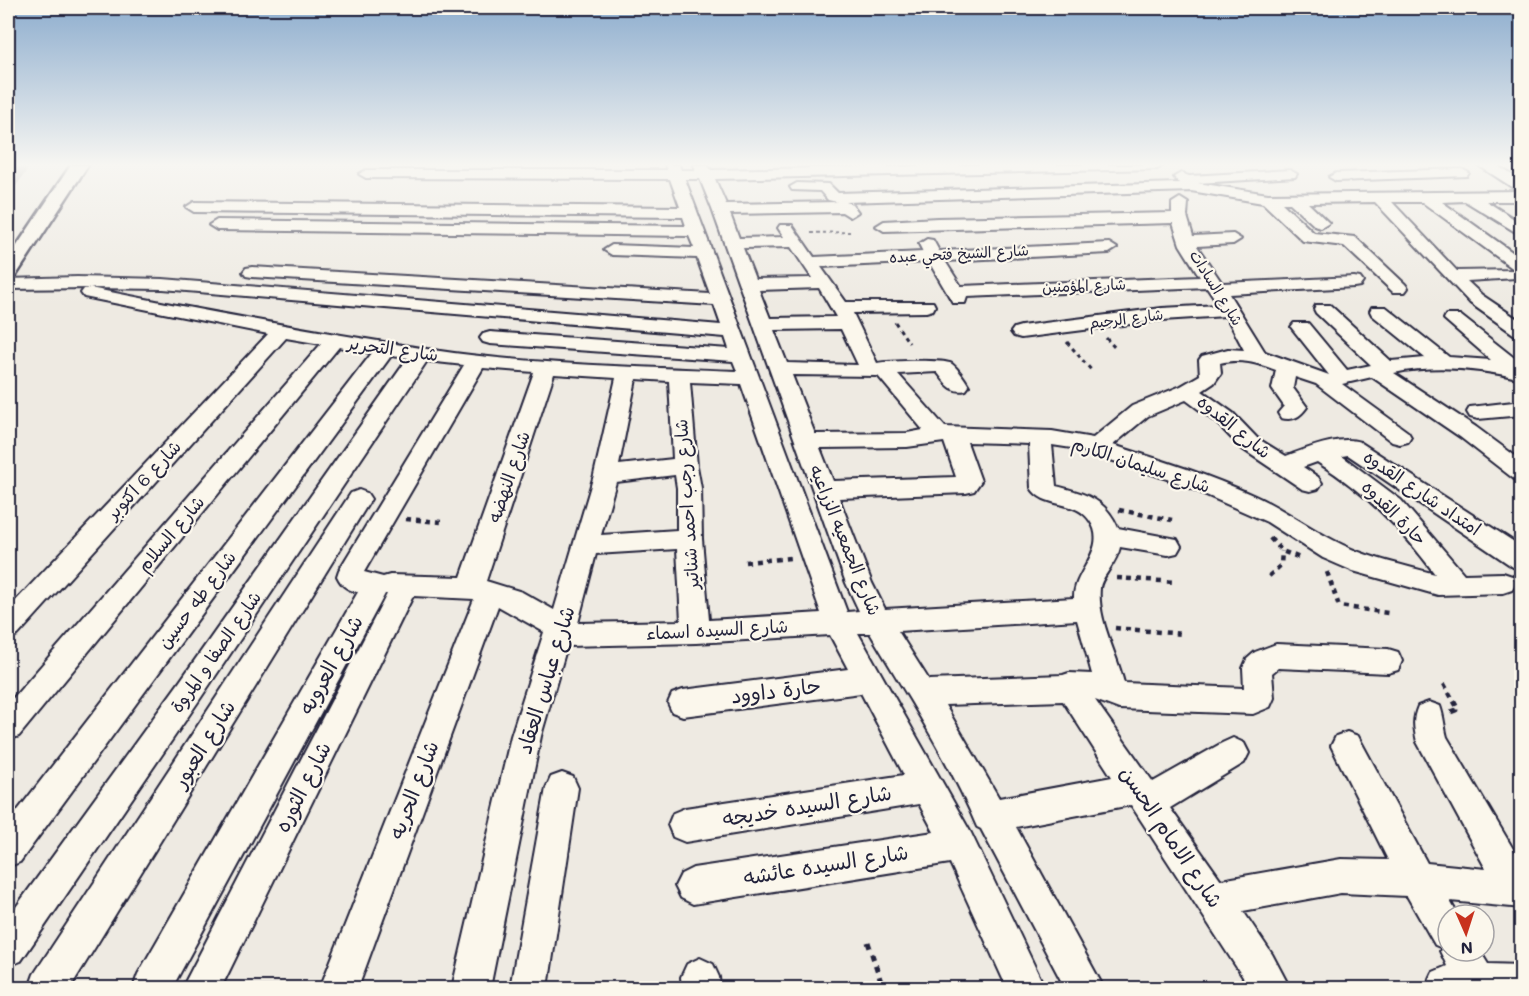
<svg xmlns="http://www.w3.org/2000/svg" width="1529" height="996" font-family="Mali,'Playpen Sans Arabic',sans-serif">
<style>
.lines{fill:none;stroke-linecap:round;stroke-linejoin:round}
.canal{fill:#a6a3a7;fill-rule:evenodd}
.minor-casing{stroke:#22223b;stroke-width:4}
.tertiary-casing{stroke:#22223b;stroke-width:5}
.path-far3{stroke:#22223b;stroke-width:2;stroke-dasharray:3 3;stroke-linecap:butt}
.path-far2{stroke:#22223b;stroke-width:3;stroke-dasharray:4 4;stroke-linecap:butt}
.path-far1{stroke:#22223b;stroke-width:4.5;stroke-dasharray:5 5;stroke-linecap:butt}
.path{stroke:#22223b;stroke-width:5;stroke-dasharray:6 6;stroke-linecap:butt}
.minor{fill:#fbf7ec;fill-rule:evenodd}
.tertiary{fill:#fbf7ec;fill-rule:evenodd}
.labels{text-anchor:middle;stroke-width:4.5;stroke-linejoin:round;paint-order:stroke}
.far-street-label{font-size:15px;fill:#22223b;stroke:#fbf7ec}
.street-label{font-size:18px;fill:#22223b;stroke:#fbf7ec}
.near-street-label{font-size:21px;fill:#22223b;stroke:#fbf7ec}
</style>
<rect width="100%" height="100%" fill="#eeeae2"/>
<filter id="ink" filterUnits="userSpaceOnUse"><feTurbulence type="fractalNoise" baseFrequency=".0167" numOctaves="2"/><feDisplacementMap in="SourceGraphic" scale="12" xChannelSelector="R" yChannelSelector="G"/><feConvolveMatrix kernelMatrix="1 2 1 2 8 2 1 2 1" color-interpolation-filters="sRGB"/></filter>
<g filter="url(#ink)">
<g class="lines">
<path class="canal" d="M 18,165 L 31,165 L 13,190 L 8,191 L 8,178 Z"/>
<defs>
<g id="minor">
<path d="M 665,165 L 679,165 L 681,170 L 696,170 L 694,165 L 708,165 L 711,170 L 977,165 L 1164,165 L 1157,169 L 715,179 L 726,204 L 837,202 L 828,200 L 820,191 L 792,190 L 790,187 L 797,183 L 829,184 L 838,193 L 1179,183 L 1174,177 L 1181,173 L 1189,176 L 1290,170 L 1297,174 L 1295,177 L 1198,183 L 1268,194 L 1518,191 L 1478,165 L 1496,165 L 1522,181 L 1522,201 L 1486,201 L 1522,224 L 1522,236 L 1465,201 L 1442,202 L 1522,259 L 1522,272 L 1517,271 L 1519,274 L 1516,278 L 1467,281 L 1482,295 L 1522,322 L 1522,337 L 1515,335 L 1470,303 L 1375,202 L 1308,203 L 1329,223 L 1321,228 L 1315,226 L 1290,203 L 1282,203 L 1314,233 L 1355,237 L 1405,284 L 1408,288 L 1405,292 L 1393,292 L 1344,246 L 1303,241 L 1263,203 L 1191,191 L 846,202 L 852,204 L 858,212 L 850,217 L 842,212 L 730,214 L 739,238 L 784,237 L 778,228 L 780,225 L 792,225 L 814,257 L 923,252 L 919,244 L 927,239 L 933,240 L 939,251 L 1109,243 L 1117,248 L 1109,253 L 945,261 L 961,286 L 1200,277 L 1180,245 L 1173,223 L 884,231 L 876,226 L 884,221 L 937,218 L 1172,213 L 1172,203 L 1180,198 L 1188,203 L 1187,216 L 1193,236 L 1233,234 L 1241,239 L 1233,244 L 1197,246 L 1222,283 L 1354,277 L 1360,278 L 1363,282 L 1360,286 L 1354,287 L 1229,294 L 1265,352 L 1329,375 L 1291,327 L 1294,323 L 1308,323 L 1347,370 L 1371,365 L 1316,313 L 1314,309 L 1316,305 L 1330,305 L 1391,361 L 1425,358 L 1372,315 L 1370,311 L 1372,307 L 1386,307 L 1449,357 L 1491,360 L 1444,319 L 1446,315 L 1460,315 L 1522,364 L 1522,379 C 1481,369 1436,364 1394,373 L 1476,427 L 1522,461 L 1522,481 L 1514,479 L 1460,437 L 1372,377 L 1342,384 L 1408,432 L 1411,437 L 1408,442 L 1400,444 L 1392,442 L 1316,384 L 1295,377 L 1293,388 L 1307,407 C 1300,417 1293,421 1281,418 L 1278,413 L 1284,406 L 1272,389 L 1276,370 C 1258,363 1240,358 1220,363 L 1221,373 L 1214,383 L 1202,391 L 1233,413 L 1257,438 L 1286,456 C 1307,449 1337,435 1360,442 L 1522,547 L 1522,570 L 1513,567 L 1348,455 L 1342,456 L 1401,500 L 1464,574 L 1503,573 L 1512,576 L 1516,583 L 1512,590 L 1503,593 L 1438,595 L 1353,571 L 1323,558 L 1267,522 L 1179,483 L 1078,449 L 1052,445 L 1056,486 C 1084,493 1106,499 1118,528 L 1177,539 L 1181,546 L 1177,553 L 1168,555 L 1120,547 C 1117,563 1101,577 1100,588 C 1097,620 1117,653 1124,683 L 1244,688 L 1243,668 L 1247,659 L 1255,652 L 1276,644 L 1388,649 L 1398,652 L 1402,661 L 1398,670 L 1388,673 L 1278,668 L 1272,673 L 1274,698 L 1270,707 L 1253,714 L 1119,709 L 1095,700 L 1153,782 L 1222,743 L 1233,738 L 1244,743 L 1249,753 L 1244,763 L 1170,808 L 1221,880 L 1341,859 L 1388,860 L 1331,746 L 1336,736 L 1347,732 L 1358,736 L 1427,863 L 1486,869 L 1417,742 C 1414,728 1412,720 1418,706 L 1429,702 L 1440,706 C 1444,717 1444,726 1447,737 L 1522,864 L 1522,908 L 1450,901 L 1458,915 L 1448,915 L 1448,951 L 1480,951 L 1488,964 L 1522,965 L 1522,988 L 1428,988 L 1427,985 L 1433,972 L 1447,966 L 1440,951 L 1442,948 L 1435,945 L 1407,896 L 1341,893 L 1243,911 L 1272,954 L 1290,988 L 1250,988 L 1131,805 L 1016,827 L 1104,988 L 1065,988 L 981,829 L 977,827 C 949,760 907,696 870,633 L 858,633 L 971,833 L 1045,988 L 1007,988 L 950,863 L 693,904 L 681,898 L 675,886 L 681,874 L 693,868 L 934,832 L 919,804 L 685,842 L 673,837 L 668,825 L 673,813 L 685,808 L 904,775 L 861,693 L 683,716 L 672,712 L 668,703 L 672,694 L 683,690 L 848,669 L 830,635 L 696,643 L 567,646 L 541,736 L 490,988 L 452,988 L 511,736 L 544,632 L 498,606 L 358,988 L 320,988 L 474,599 L 413,596 L 221,988 L 182,988 L 387,594 L 385,594 L 172,988 L 133,988 L 138,974 L 358,592 C 347,590 342,586 337,576 L 339,570 L 464,365 L 427,361 L 198,702 L 21,961 L 8,966 L 8,918 L 178,684 L 408,358 L 391,356 L 20,862 L 8,867 L 8,823 L 372,353 L 339,347 L 19,736 L 8,740 L 8,704 L 321,344 L 286,338 L 18,635 L 8,638 L 8,609 L 268,334 L 84,297 L 81,293 L 84,289 L 90,288 L 8,289 L 8,279 L 77,277 L 163,279 L 721,325 L 714,305 L 252,277 L 246,276 L 243,272 L 246,268 L 252,267 L 710,294 L 697,258 L 612,255 L 604,250 L 612,245 L 694,248 L 689,236 L 217,230 L 209,225 L 217,220 L 686,226 L 683,217 L 194,212 L 186,207 L 194,202 L 680,207 L 670,179 L 366,178 L 359,174 L 366,170 L 667,170 ZM 685,179 L 700,179 L 712,209 L 846,583 L 859,611 L 847,612 ZM 1392,202 L 1422,202 L 1515,270 L 1457,271 ZM 791,247 L 812,278 L 755,279 L 743,248 ZM 929,262 L 953,303 L 965,303 L 967,297 L 1207,287 L 1219,305 L 1162,308 L 1021,326 L 1014,328 L 1011,332 L 1014,336 L 1021,338 L 1162,320 L 1226,316 L 1244,350 L 1228,349 L 1202,356 L 1199,360 L 1200,375 L 1181,386 L 1132,406 L 1093,438 L 1052,431 L 945,427 L 898,374 L 937,372 C 946,383 951,394 966,390 L 969,386 C 965,379 958,369 952,364 C 943,359 888,361 877,363 L 853,313 L 926,312 L 933,310 L 935,306 L 933,302 L 846,302 L 821,267 ZM 90,288 L 163,289 L 725,337 L 729,349 L 490,332 L 483,334 L 480,338 L 483,342 L 490,344 L 733,361 L 737,371 C 636,367 533,365 433,350 C 320,332 204,311 90,288 ZM 819,288 L 836,317 L 770,318 L 759,290 ZM 841,329 L 858,365 L 787,363 L 774,330 ZM 483,368 L 534,372 L 461,577 L 390,575 L 383,577 L 364,572 ZM 554,374 L 616,378 L 594,475 L 554,610 L 522,592 L 486,581 ZM 792,375 L 878,376 L 923,430 L 907,433 L 815,434 ZM 636,379 L 669,381 L 673,459 L 619,465 ZM 690,382 L 741,384 L 821,613 L 709,620 L 702,539 L 701,488 L 697,466 ZM 1186,400 L 1217,423 L 1241,448 L 1302,489 L 1310,491 L 1318,489 L 1322,483 L 1318,477 L 1303,467 L 1317,462 C 1365,492 1401,528 1435,574 C 1404,565 1372,559 1343,545 C 1313,531 1286,510 1255,496 C 1209,475 1161,460 1113,445 L 1148,416 ZM 944,442 L 956,477 L 833,481 L 820,448 L 907,447 ZM 967,442 L 1029,444 L 1031,488 C 1044,509 1076,499 1090,521 C 1109,549 1073,571 1074,598 L 885,609 L 872,583 L 839,498 L 966,493 L 974,491 L 981,481 ZM 675,475 L 677,488 L 677,530 L 601,535 L 616,482 ZM 677,549 L 681,621 L 578,623 L 596,554 ZM 1077,620 L 1092,674 L 1069,673 L 1063,675 L 929,680 L 898,631 ZM 1063,701 L 1112,777 L 999,798 L 945,705 Z"/>
<path d="M 1462,169 L 1469,173 L 1467,176 L 1336,181 L 1329,177 L 1336,173 Z"/>
<path d="M 1522,401 L 1522,415 L 1478,419 L 1470,417 L 1467,412 L 1470,407 Z"/>
<path d="M 359,490 L 367,493 L 371,499 L 70,988 L 29,988 L 34,974 L 351,493 Z"/>
<path d="M 562,773 L 573,777 L 578,788 L 548,988 L 510,988 L 546,788 L 551,777 Z"/>
<path d="M 700,958 L 713,964 L 719,977 L 720,988 L 682,988 L 681,977 L 687,964 Z"/>
</g>
<path id="tertiary" d="M 71,165 L 88,165 L 15,277 L 8,279 L 8,259 Z"/>
</defs>
<use href="#minor" class="minor-casing"/>
<use href="#tertiary" class="tertiary-casing"/>
<path class="path-far3" d="M 811,233 L 852,232"/>
<g class="path-far2">
<path d="M 895,322 L 909,343"/>
<path d="M 1106,338 L 1116,349"/>
<path d="M 1067,342 L 1092,371"/>
</g>
<g class="path-far1">
<path d="M 1119,510 L 1172,520"/>
<path d="M 406,519 L 441,522"/>
<path d="M 1270,538 L 1282,551 L 1300,558"/>
<path d="M 745,562 L 791,558"/>
<path d="M 1327,572 L 1339,606 L 1388,613"/>
<path d="M 1269,576 L 1281,565 L 1282,551"/>
<path d="M 1117,578 L 1176,582"/>
<path d="M 1115,628 L 1183,634"/>
<path d="M 1444,684 L 1457,707"/>
</g>
<g class="path">
<path d="M 1451,712 L 1456,710 L 1456,706"/>
<path d="M 868,942 L 883,988"/>
</g>
<use href="#minor" class="minor"/>
<use href="#tertiary" class="tertiary"/>
</g>
</g>
<linearGradient id="sky" x2="0" y2="1"><stop stop-color="#8dadce"/><stop offset="0.54" stop-color="#f7f6f2"/><stop offset="1" stop-color="#f7f6f2" stop-opacity="0"/></linearGradient>
<rect width="1529" height="305" fill="url(#sky)"/>
<g class="labels">
<g class="far-street-label">
<text transform="translate(959 254) rotate(-3)" y="5">شارع الشيخ فتحي عبده</text>
<text transform="translate(1084 286) rotate(-2)" y="5">شارع المؤمنين</text>
<text transform="translate(1216 288) rotate(58)" y="5">شارع السادات</text>
<text transform="translate(1126 319) rotate(-7)" y="5">شارع الرحيم</text>
</g>
<g class="street-label">
<text transform="translate(393 349) rotate(8)" y="6">شارع التحرير</text>
<text transform="translate(1234 427) rotate(39)" y="6">شارع القدوه</text>
<text transform="translate(1141 465) rotate(18)" y="6">شارع سليمان الكارم</text>
<text transform="translate(509 477) rotate(-71)" y="6">شارع النهضه</text>
<text transform="translate(144 480) rotate(-47)" y="6">شارع 6 اكتوبر</text>
<text transform="translate(1422 493) rotate(34)" y="6">امتداد شارع القدوه</text>
<text transform="translate(687 504) rotate(-94)" y="6">شارع رجب احمد شناتير</text>
<text transform="translate(1394 513) rotate(45)" y="6">حارة القدوه</text>
<text transform="translate(171 534) rotate(-50)" y="6">شارع السلام</text>
<text transform="translate(845 540) rotate(68)" y="6">شارع الجمعيه الزراعيه</text>
<text transform="translate(197 600) rotate(-53)" y="6">شارع طه حسين</text>
<text transform="translate(717 630) rotate(-3)" y="6">شارع السيده اسماء</text>
<text transform="translate(216 652) rotate(-55)" y="6">شارع الصفا و المروة</text>
</g>
<g class="near-street-label">
<text transform="translate(331 665) rotate(-61)" y="7">شارع العروبه</text>
<text transform="translate(546 680) rotate(-73)" y="7">شارع عباس العقاد</text>
<text transform="translate(776 691) rotate(-7)" y="7">حارة داوود</text>
<text transform="translate(204 744) rotate(-58)" y="7">شارع العبور</text>
<text transform="translate(303 787) rotate(-63)" y="7">شارع الثوره</text>
<text transform="translate(414 790) rotate(-69)" y="7">شارع الحريه</text>
<text transform="translate(807 806) rotate(-9)" y="7">شارع السيده خديجه</text>
<text transform="translate(1171 837) rotate(56)" y="7">شارع الامام الحسن</text>
<text transform="translate(826 865) rotate(-9)" y="7">شارع السيده عائشه</text>
</g>
</g>
<rect width="1529" height="996" fill="none" stroke="#fbf7ec" stroke-width="30"/>
<rect x="15" y="15" width="1499" height="966" fill="none" stroke="#22223b" stroke-width="2" filter="url(#ink)"/>
<g transform="translate(1466 933) rotate(177)"><circle r="28" fill="#fbf7ec" stroke="#a4a2a5" stroke-width="1.5"/>
<path d="M0-4.5L10 22L0 15L-10 22Z" fill="#c8321e"/>
<text y="-9" font-size="16" font-weight="bold" text-anchor="middle" fill="#22223b">N</text>
</g>
</svg>
